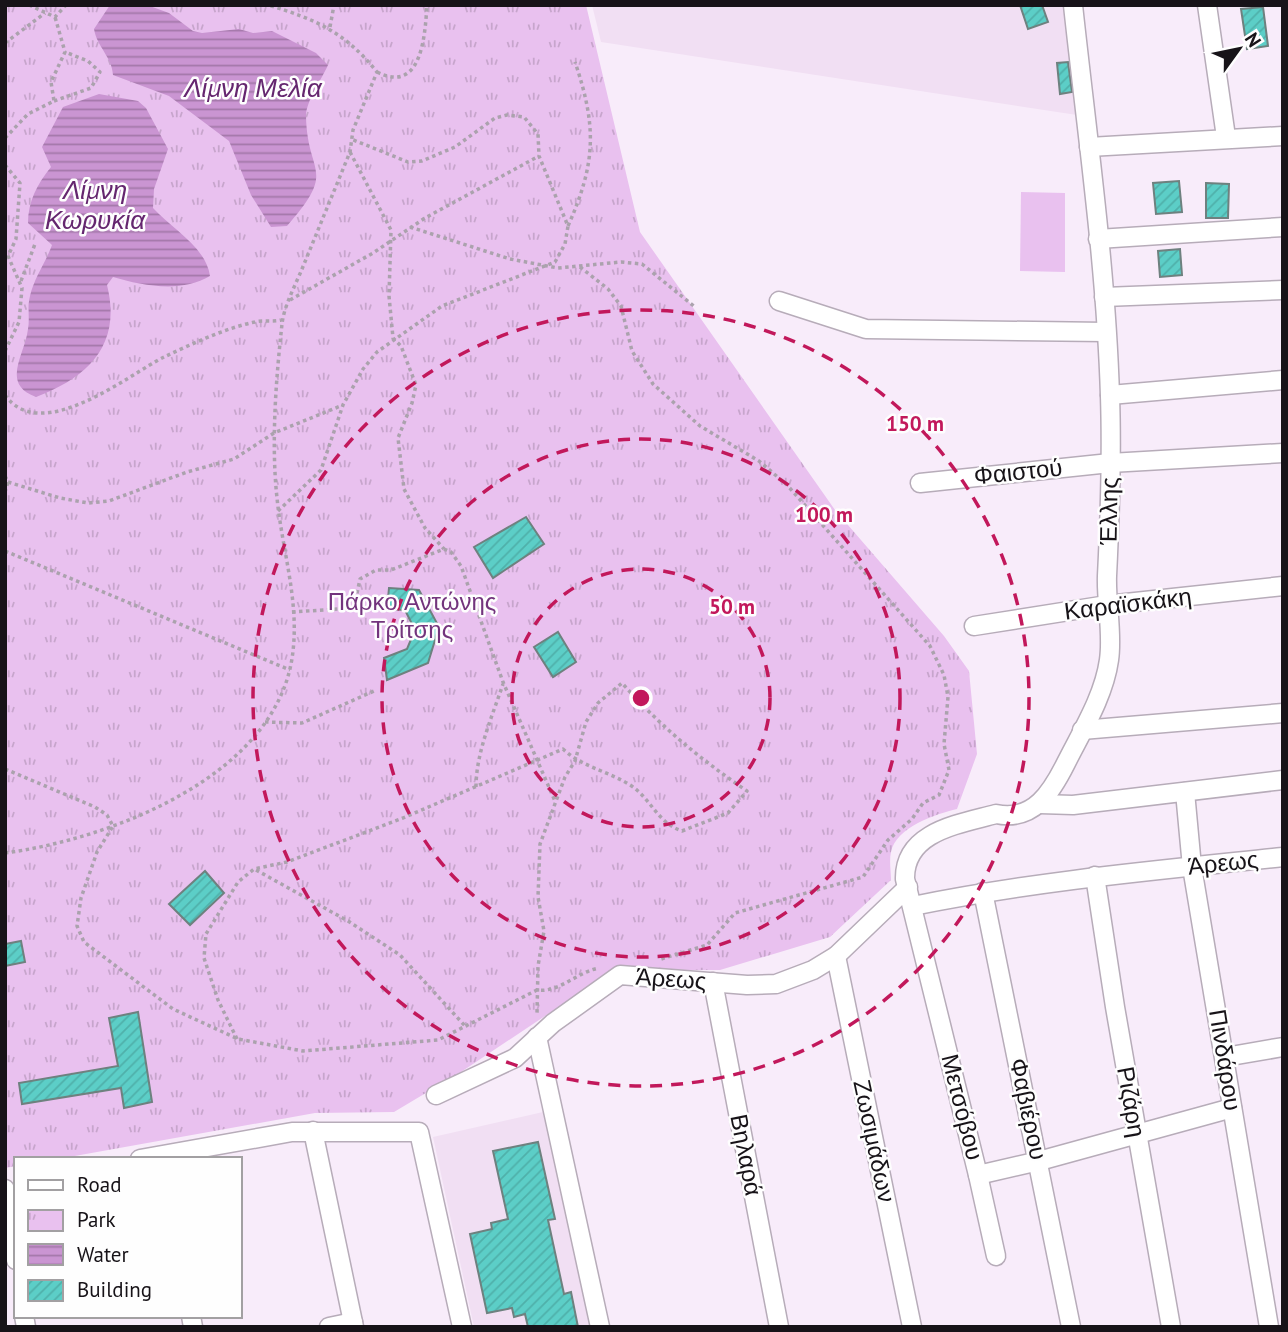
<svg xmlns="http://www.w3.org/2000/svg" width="1288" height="1332" font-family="'PT Sans',sans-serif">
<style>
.built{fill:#f1dff3}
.grass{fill:#e9c1ef}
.park{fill:url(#park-tufts)}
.water{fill:url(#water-rules)}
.building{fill:url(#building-hatch);stroke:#6e817f;stroke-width:2}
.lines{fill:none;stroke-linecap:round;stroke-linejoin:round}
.minor-casing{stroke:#b7acb9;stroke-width:21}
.path{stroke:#aba2ad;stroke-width:3.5;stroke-dasharray:3.5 3.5;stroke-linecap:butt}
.minor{stroke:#fff;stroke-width:18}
.ring{fill:none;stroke:#c2185b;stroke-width:3.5;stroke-dasharray:12 9}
.labels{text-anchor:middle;stroke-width:5;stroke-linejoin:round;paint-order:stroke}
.street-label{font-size:24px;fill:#171318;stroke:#fefefe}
.park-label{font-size:24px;fill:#73347d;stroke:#fefefe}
.water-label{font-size:26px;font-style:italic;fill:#65266f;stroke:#fefefe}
.centre{fill:#c2185b;stroke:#fefefe;stroke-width:3.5}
.ring-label{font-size:21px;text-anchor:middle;font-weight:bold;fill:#c2185b;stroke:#fefefe;stroke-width:5;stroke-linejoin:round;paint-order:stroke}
</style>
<defs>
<pattern id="park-tufts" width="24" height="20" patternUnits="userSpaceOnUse" patternTransform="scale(1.75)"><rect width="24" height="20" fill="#e9c1ef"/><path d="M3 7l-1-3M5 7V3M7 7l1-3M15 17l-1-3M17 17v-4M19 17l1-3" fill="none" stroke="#c7a5cc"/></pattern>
<pattern id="water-rules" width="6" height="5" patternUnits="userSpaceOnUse" patternTransform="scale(1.75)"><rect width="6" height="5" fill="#ca95d2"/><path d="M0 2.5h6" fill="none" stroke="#a378a9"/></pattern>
<pattern id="building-hatch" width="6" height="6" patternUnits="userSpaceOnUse" patternTransform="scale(1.75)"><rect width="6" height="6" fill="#5ccec7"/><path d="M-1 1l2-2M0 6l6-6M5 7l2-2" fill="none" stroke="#4fb0aa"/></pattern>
</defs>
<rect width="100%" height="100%" fill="#f8ecfa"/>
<g class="built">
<path d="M 592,5 L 1063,5 L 1077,115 L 601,42 Z"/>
<path d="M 543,1112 L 590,1327 L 474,1327 L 433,1137 Z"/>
</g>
<path class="grass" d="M 1021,192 L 1065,193 L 1065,272 L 1020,271 Z"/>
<path class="park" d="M 5,5 L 586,5 L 640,232 L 835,510 L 944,636 L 969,671 L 977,754 L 957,809 C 936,814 896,827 891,852 C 889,861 891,871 891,880 L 830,937 L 720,970 L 614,970 L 461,1072 L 394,1112 L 315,1113 L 58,1159 L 16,1159 L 16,1166 L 5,1168 Z"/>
<g class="water">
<path d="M 110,5 L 147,5 L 169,13 L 193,31 L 202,33 L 239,29 L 253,33 L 272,31 L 316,53 L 328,65 C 322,79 306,101 306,116 C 307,176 338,168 287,226 L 271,227 L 251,195 L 229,141 L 169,96 L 113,75 C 112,57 97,47 94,29 Z"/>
<path d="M 99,94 L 138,101 L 146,108 L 168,149 L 154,189 L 153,208 C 172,229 206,247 210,276 C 182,293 143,286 113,277 L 107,285 C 122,344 89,377 36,397 C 0,384 25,355 28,329 C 30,318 27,307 30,296 C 34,278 46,262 52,245 L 28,223 C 28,202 37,184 51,167 L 42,147 L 63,107 Z"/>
</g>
<g class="building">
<path d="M 1020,5 L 1042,5 L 1048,22 L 1028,29 Z"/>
<path d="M 1263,7 L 1268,46 L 1247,49 L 1241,9 Z"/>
<path d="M 1068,62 L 1072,92 L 1060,94 L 1057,63 Z"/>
<path d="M 1179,181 L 1182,212 L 1156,214 L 1153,183 Z"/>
<path d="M 1206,183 L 1229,184 L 1228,218 L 1206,218 Z"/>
<path d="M 1180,249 L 1182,275 L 1160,277 L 1158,251 Z"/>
<path d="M 526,517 L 544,544 L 493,578 L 474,547 Z"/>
<path d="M 389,588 L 419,590 L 439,627 L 428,663 L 387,680 L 384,658 L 407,649 L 415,630 L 405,610 L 387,609 Z"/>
<path d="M 558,632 L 576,662 L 553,677 L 534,647 Z"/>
<path d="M 205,871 L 224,893 L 190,925 L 169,904 Z"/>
<path d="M 21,941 L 25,962 L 5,966 L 5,944 Z"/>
<path d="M 138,1012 L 152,1102 L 124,1108 L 121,1088 L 22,1104 L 19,1083 L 118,1066 L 109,1018 Z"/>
<path d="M 538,1142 L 555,1219 L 548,1220 L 564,1294 L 571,1292 L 578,1327 L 528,1327 L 525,1314 L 514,1317 L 512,1308 L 487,1313 L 470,1234 L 492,1229 L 491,1223 L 508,1219 L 493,1151 Z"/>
</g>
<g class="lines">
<defs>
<g id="minor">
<path d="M 1073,5 C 1087,135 1106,265 1110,396 C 1112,456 1110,516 1107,576 C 1106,603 1113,633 1109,660 C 1104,696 1082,731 1066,763 C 1052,791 1034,822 996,814 C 960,824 904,831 905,879 L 978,1175 L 1039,1161 L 1232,1108"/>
<path d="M 1207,5 L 1226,137"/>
<path d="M 1089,147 L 1283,136"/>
<path d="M 1098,239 L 1283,227"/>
<path d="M 1104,297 L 1283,290"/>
<path d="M 779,301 L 866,329 L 1106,332"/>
<path d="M 1110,395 L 1283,380"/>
<path d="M 920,483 L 1110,463 L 1283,453"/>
<path d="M 974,626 L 1107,605 L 1283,586"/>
<path d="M 1082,730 L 1283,713"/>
<path d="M 1185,792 L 1192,867 L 1269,1327"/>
<path d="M 1040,804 L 1073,805 L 1283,780"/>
<path d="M 1095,876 L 1115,1007 L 1171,1327"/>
<path d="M 983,892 L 1071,1327"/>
<path d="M 913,906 C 1035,881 1159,870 1283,857"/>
<path d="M 836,956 L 912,1327"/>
<path d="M 713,982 L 779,1327"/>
<path d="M 537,1037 L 600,1327"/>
<path d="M 1225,1057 L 1283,1047"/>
<path d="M 436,1095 L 515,1058 L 553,1023 L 620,975 L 747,985 L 776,984 L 813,970 L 836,956 L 908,887"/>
<path d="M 313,1131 L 354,1327"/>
<path d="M 140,1159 L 292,1132 L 419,1132 L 462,1327"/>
<path d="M 978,1175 L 996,1256"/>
<path d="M 5,1189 L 16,1260"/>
<path d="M 24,1316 L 26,1327"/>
<path d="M 191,1316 L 193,1327"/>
<path d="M 329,1327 L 353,1322"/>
</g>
</defs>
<use href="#minor" class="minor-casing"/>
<g class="path">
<path d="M 29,5 L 55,17 L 66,5"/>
<path d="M 330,27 L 334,5"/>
<path d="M 5,43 L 45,13"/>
<path d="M 377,72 C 422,95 425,35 427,5"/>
<path d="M 54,101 L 91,88 L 100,72 L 88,61 L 65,52"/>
<path d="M 5,138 L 28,114 L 54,101 L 51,82 L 65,52 L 55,17"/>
<path d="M 350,152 L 391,230 L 389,296 L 393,338 L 401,346 L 416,385 L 412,403 L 398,438 L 404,489 L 425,528 L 444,549"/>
<path d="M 5,165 L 20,183 L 16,239 L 8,256 L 22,288 L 19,322 L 5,351"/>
<path d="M 568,226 C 596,163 597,127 575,62"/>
<path d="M 410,227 L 510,259 L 558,268 L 621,262 L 642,264 L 695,307"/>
<path d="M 580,267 L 608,289 L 621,306 L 632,351 L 653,384 L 700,426 L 759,461 L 787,485 L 930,646 L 944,675 L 948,697 L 944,744 L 949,770 L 939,795 L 923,803 L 912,819 L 888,840 L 863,877 L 735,913 L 707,945 L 658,960"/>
<path d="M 21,281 L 35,244"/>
<path d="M 290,300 L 373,253 L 425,218 L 539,156"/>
<path d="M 5,395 C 41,446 128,375 164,357 C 192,344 225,328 255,322 C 263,320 273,322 281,320"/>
<path d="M 5,476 L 8,482 L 5,492"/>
<path d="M 8,482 L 60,498 L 88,503 L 109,501 L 187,472 L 234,459 L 274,433 L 343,405"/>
<path d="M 278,511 L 321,470 L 343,405 L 363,369 L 377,352 L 442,306 L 555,262 L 565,244 L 568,226 L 539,156 L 538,134 L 524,117 L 507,115 L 495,118 L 455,147 L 422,161 L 408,162 L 351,139"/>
<path d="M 5,551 L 290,670"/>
<path d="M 292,612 L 354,608 L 360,579 L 376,570 L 391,570 L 444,549 L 451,552 L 461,566 L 503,682 L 555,801"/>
<path d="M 265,722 L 302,723 L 374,691"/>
<path d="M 5,769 L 95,807 L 107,815 L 113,826 L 97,852 L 81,898 L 77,926 L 84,942 L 173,1009 L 238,1039 L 303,1051 L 438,1040 L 537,990 C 559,993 577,972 599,968"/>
<path d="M 476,787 C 476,753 492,717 503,684"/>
<path d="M 5,853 C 111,839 280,775 293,651 C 299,600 282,549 277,498 C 271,443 276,379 282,324 C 284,306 295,286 302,269 C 318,230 334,191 350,152 L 353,130 L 377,72 C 345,32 315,19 268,5"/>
<path d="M 256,870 L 348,921 L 400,955 L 466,1027"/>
<path d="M 237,1039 L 218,1000 L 204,958 L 206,934 L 238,882 L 254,869 L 287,862 L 403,818 L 563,749 C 582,767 608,771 630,785 C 651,798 657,823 682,831 L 728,813 L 747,791 C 700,759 660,726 622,683 L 598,703 L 586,722 L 575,761 L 565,777 L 540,844 L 538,897 L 544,931 L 538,966 L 537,1014"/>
</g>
<use href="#minor" class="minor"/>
</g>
<g class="ring">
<circle cx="641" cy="698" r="129"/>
<circle cx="641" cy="698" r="259"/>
<circle cx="641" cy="698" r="388"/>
</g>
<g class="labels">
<g class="street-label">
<text transform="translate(1018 472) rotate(-6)" y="8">Φαιστού</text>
<text transform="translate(1109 511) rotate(-89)" y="8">Έλλης</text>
<text transform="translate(1128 604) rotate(-7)" y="8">Καραϊσκάκη</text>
<text transform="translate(1223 863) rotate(-6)" y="8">Άρεως</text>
<text transform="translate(671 979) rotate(4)" y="8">Άρεως</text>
<text transform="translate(1225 1060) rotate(81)" y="8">Πινδάρου</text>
<text transform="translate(1131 1102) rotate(80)" y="8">Ριζάρη</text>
<text transform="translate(962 1107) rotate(76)" y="8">Μετσόβου</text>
<text transform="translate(1028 1109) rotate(78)" y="8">Φαβιέρου</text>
<text transform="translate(874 1141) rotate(78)" y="8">Ζωσιμάδων</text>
<text transform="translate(746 1155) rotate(79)" y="8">Βηλαρά</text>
</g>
<g class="park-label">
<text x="412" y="610">Πάρκο Αντώνης<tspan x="412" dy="28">Τρίτσης</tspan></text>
</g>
<g class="water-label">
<text x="253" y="97">Λίμνη Μελία</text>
<text x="95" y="199">Λίμνη<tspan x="95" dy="30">Κωρυκία</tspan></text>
</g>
</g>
<circle cx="641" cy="698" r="10" class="centre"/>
<g class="ring-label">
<text x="915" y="431">150 m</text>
<text x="824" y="522">100 m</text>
<text x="732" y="614">50 m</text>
</g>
<rect width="1288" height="1332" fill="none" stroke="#171318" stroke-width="14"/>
<rect x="14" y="1157" width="228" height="161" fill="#fefefe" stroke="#a2a0a2" stroke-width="2"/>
<rect x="28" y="1180" width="35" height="10" fill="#ffffff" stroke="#a2a0a2" stroke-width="2"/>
<text x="77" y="1192" font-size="21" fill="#171318">Road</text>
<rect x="28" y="1210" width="35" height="21" fill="url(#park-tufts)" stroke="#a2a0a2" stroke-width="2"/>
<text x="77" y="1227" font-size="21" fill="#171318">Park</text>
<rect x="28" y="1244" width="35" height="21" fill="url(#water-rules)" stroke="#a2a0a2" stroke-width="2"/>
<text x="77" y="1262" font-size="21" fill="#171318">Water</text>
<rect x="28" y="1280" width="35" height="21" fill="url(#building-hatch)" stroke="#a2a0a2" stroke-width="2"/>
<text x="77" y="1297" font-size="21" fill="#171318">Building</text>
<g transform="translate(1239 49) rotate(57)" stroke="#fefefe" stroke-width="5" paint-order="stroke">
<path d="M0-5L12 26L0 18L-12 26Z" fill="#171318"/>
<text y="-10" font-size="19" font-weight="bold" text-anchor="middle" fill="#171318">N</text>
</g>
</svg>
